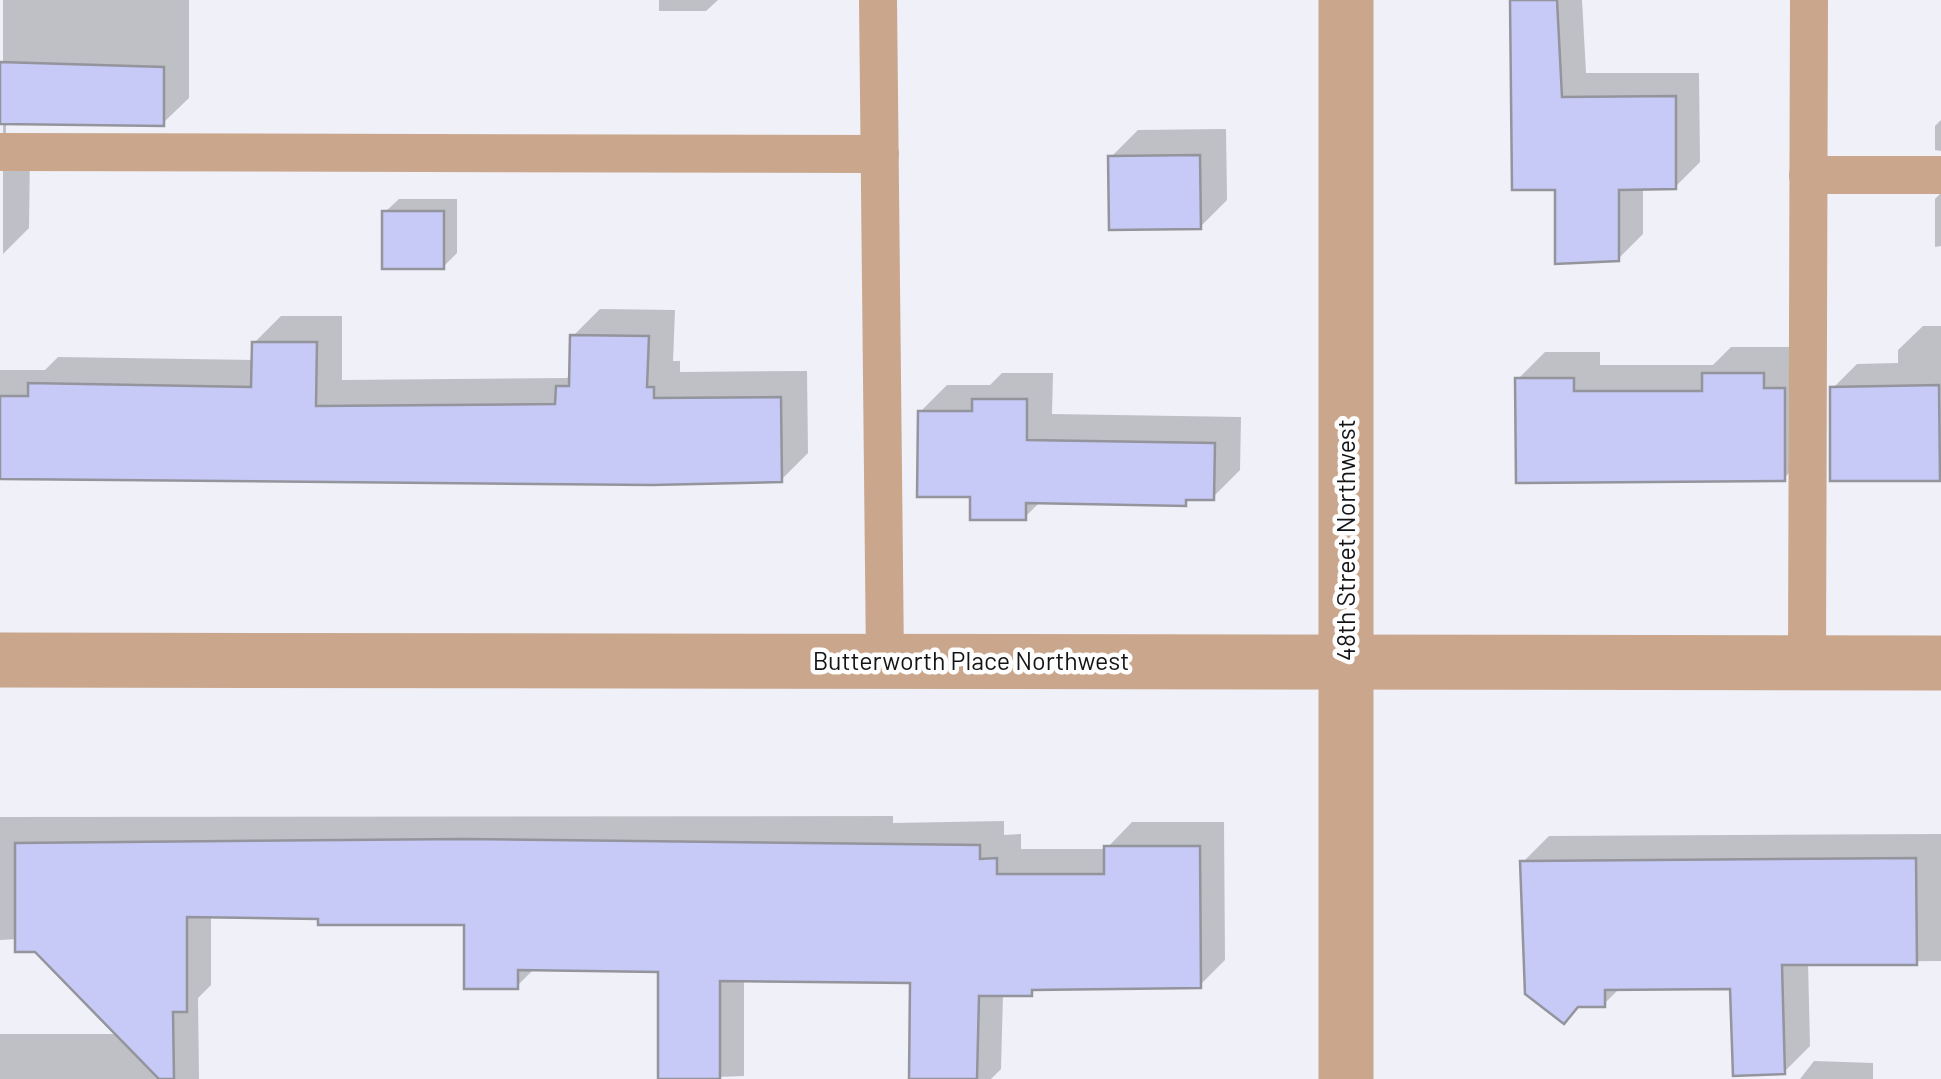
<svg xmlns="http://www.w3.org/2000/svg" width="1941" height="1079" font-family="Barlow,sans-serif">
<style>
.shadow{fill:#0003}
.building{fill:#c7caf6;stroke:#94949c;stroke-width:2.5}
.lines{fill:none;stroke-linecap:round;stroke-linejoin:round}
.lane{stroke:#c9a68c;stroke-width:38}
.street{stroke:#c9a68c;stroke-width:55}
.labels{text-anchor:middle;stroke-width:9;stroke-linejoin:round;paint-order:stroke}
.street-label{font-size:25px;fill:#141417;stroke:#fefefe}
</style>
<rect width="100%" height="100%" fill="#eff0f8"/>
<g class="shadow">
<path d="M 3,0 L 189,0 L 189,98 L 163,123 L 10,122 L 6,126 L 6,138 L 30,149 L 29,228 L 3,254 Z"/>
<path d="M 659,0 L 718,0 L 706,11 L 659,11 Z"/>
<path d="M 1513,0 L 1582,0 L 1586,73 L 1699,73 L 1700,162 L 1675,187 L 1643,187 L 1643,234 L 1618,259 L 1558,188 Z"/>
<path d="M 1941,120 L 1941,151 L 1935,150 L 1935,126 Z"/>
<path d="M 1226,129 L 1227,200 L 1200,227 L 1111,157 L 1138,130 Z"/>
<path d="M 1941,193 L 1941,246 L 1935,247 L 1935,199 Z"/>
<path d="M 399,199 L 457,199 L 457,253 L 443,267 L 385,212 Z"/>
<path d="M 600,309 L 675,310 L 673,361 L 680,361 L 680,372 L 807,371 L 808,453 L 781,480 L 0,477 L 0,370 L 45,370 L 58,357 L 254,360 L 254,343 L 281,316 L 342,316 L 342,380 L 567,378 L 572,373 L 573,336 Z"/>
<path d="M 1923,326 L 1941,326 L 1941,479 L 1833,478 L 1833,388 L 1857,364 L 1898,363 L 1898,350 Z"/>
<path d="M 1731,347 L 1790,347 L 1811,451 L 1784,478 L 1518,379 L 1545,352 L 1600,352 L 1600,365 L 1713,365 Z"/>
<path d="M 1002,373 L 1053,373 L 1052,414 L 1241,417 L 1240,470 L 1213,497 L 1192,497 L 1185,504 L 1041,501 L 1025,517 L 972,494 L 920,412 L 947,385 L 990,385 Z"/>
<path d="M 893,816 L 893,823 L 1004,821 L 1004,835 L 1021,834 L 1021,849 L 1106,849 L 1132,822 L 1224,822 L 1225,960 L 1200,985 L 1037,987 L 1031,993 L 1003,994 L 1001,1069 L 991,1079 L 912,1079 L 913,980 L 744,978 L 744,1076 L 660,1079 L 660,970 L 536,967 L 516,987 L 466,922 L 211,915 L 211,985 L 198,998 L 199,1079 L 0,1079 L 0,1034 L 118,1034 L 36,950 L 18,939 L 0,940 L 0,817 Z"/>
<path d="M 1941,834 L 1941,961 L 1808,962 L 1810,1046 L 1784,1072 L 1733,987 L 1620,988 L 1604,1004 L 1523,862 L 1549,836 Z"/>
<path d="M 1814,1061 L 1873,1063 L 1873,1079 L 1800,1079 Z"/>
</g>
<g class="building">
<path d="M 1510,0 L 1557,0 L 1562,97 L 1676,96 L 1676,189 L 1619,190 L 1619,261 L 1555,264 L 1555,190 L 1512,190 Z"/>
<path d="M 0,62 L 164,67 L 164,126 L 0,124 Z"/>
<path d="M 1200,155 L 1201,229 L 1109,230 L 1108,156 Z"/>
<rect x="382" y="211" width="62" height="58"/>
<path d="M 570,335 L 649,336 L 647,387 L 654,387 L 654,398 L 781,397 L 782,482 L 652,485 L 0,479 L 0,396 L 28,396 L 28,383 L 251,387 L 252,342 L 317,342 L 316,406 L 555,404 L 556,386 L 569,386 Z"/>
<path d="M 1702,373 L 1764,373 L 1764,388 L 1785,388 L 1785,481 L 1516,483 L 1515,378 L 1574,378 L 1574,391 L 1702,391 Z"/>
<path d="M 1939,385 L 1940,481 L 1830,481 L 1830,387 Z"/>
<path d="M 972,399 L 1027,399 L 1027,440 L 1215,443 L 1214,500 L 1186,500 L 1186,506 L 1026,503 L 1026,520 L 970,520 L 970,497 L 917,497 L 918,411 L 972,411 Z"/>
<path d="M 464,839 L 980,845 L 980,859 L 997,858 L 997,874 L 1104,874 L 1104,846 L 1200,846 L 1201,988 L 1032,990 L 1032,996 L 979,996 L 977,1079 L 909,1079 L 910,983 L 720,981 L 720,1079 L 658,1079 L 658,972 L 518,970 L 518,989 L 464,989 L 464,925 L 318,925 L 318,919 L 187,917 L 187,1012 L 173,1012 L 174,1079 L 159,1079 L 35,952 L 15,952 L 15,843 Z"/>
<path d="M 1916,858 L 1917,965 L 1782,965 L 1785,1074 L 1733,1076 L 1730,989 L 1605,990 L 1605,1007 L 1578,1007 L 1564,1024 L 1525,994 L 1520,861 Z"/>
</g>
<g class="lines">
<g class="lane">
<path d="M 878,0 L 885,661"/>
<path d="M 0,152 L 880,154"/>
<path d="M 1808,175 L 1941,175"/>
<path d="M 1807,663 L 1809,0"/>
</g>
<g class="street">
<path d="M 1346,0 L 1346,1079"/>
<path d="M 0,660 L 1941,663"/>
</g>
</g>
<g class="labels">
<g class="street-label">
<text transform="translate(1346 540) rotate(-90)" y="9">48th Street Northwest</text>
<text x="971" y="670">Butterworth Place Northwest</text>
</g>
</g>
</svg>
